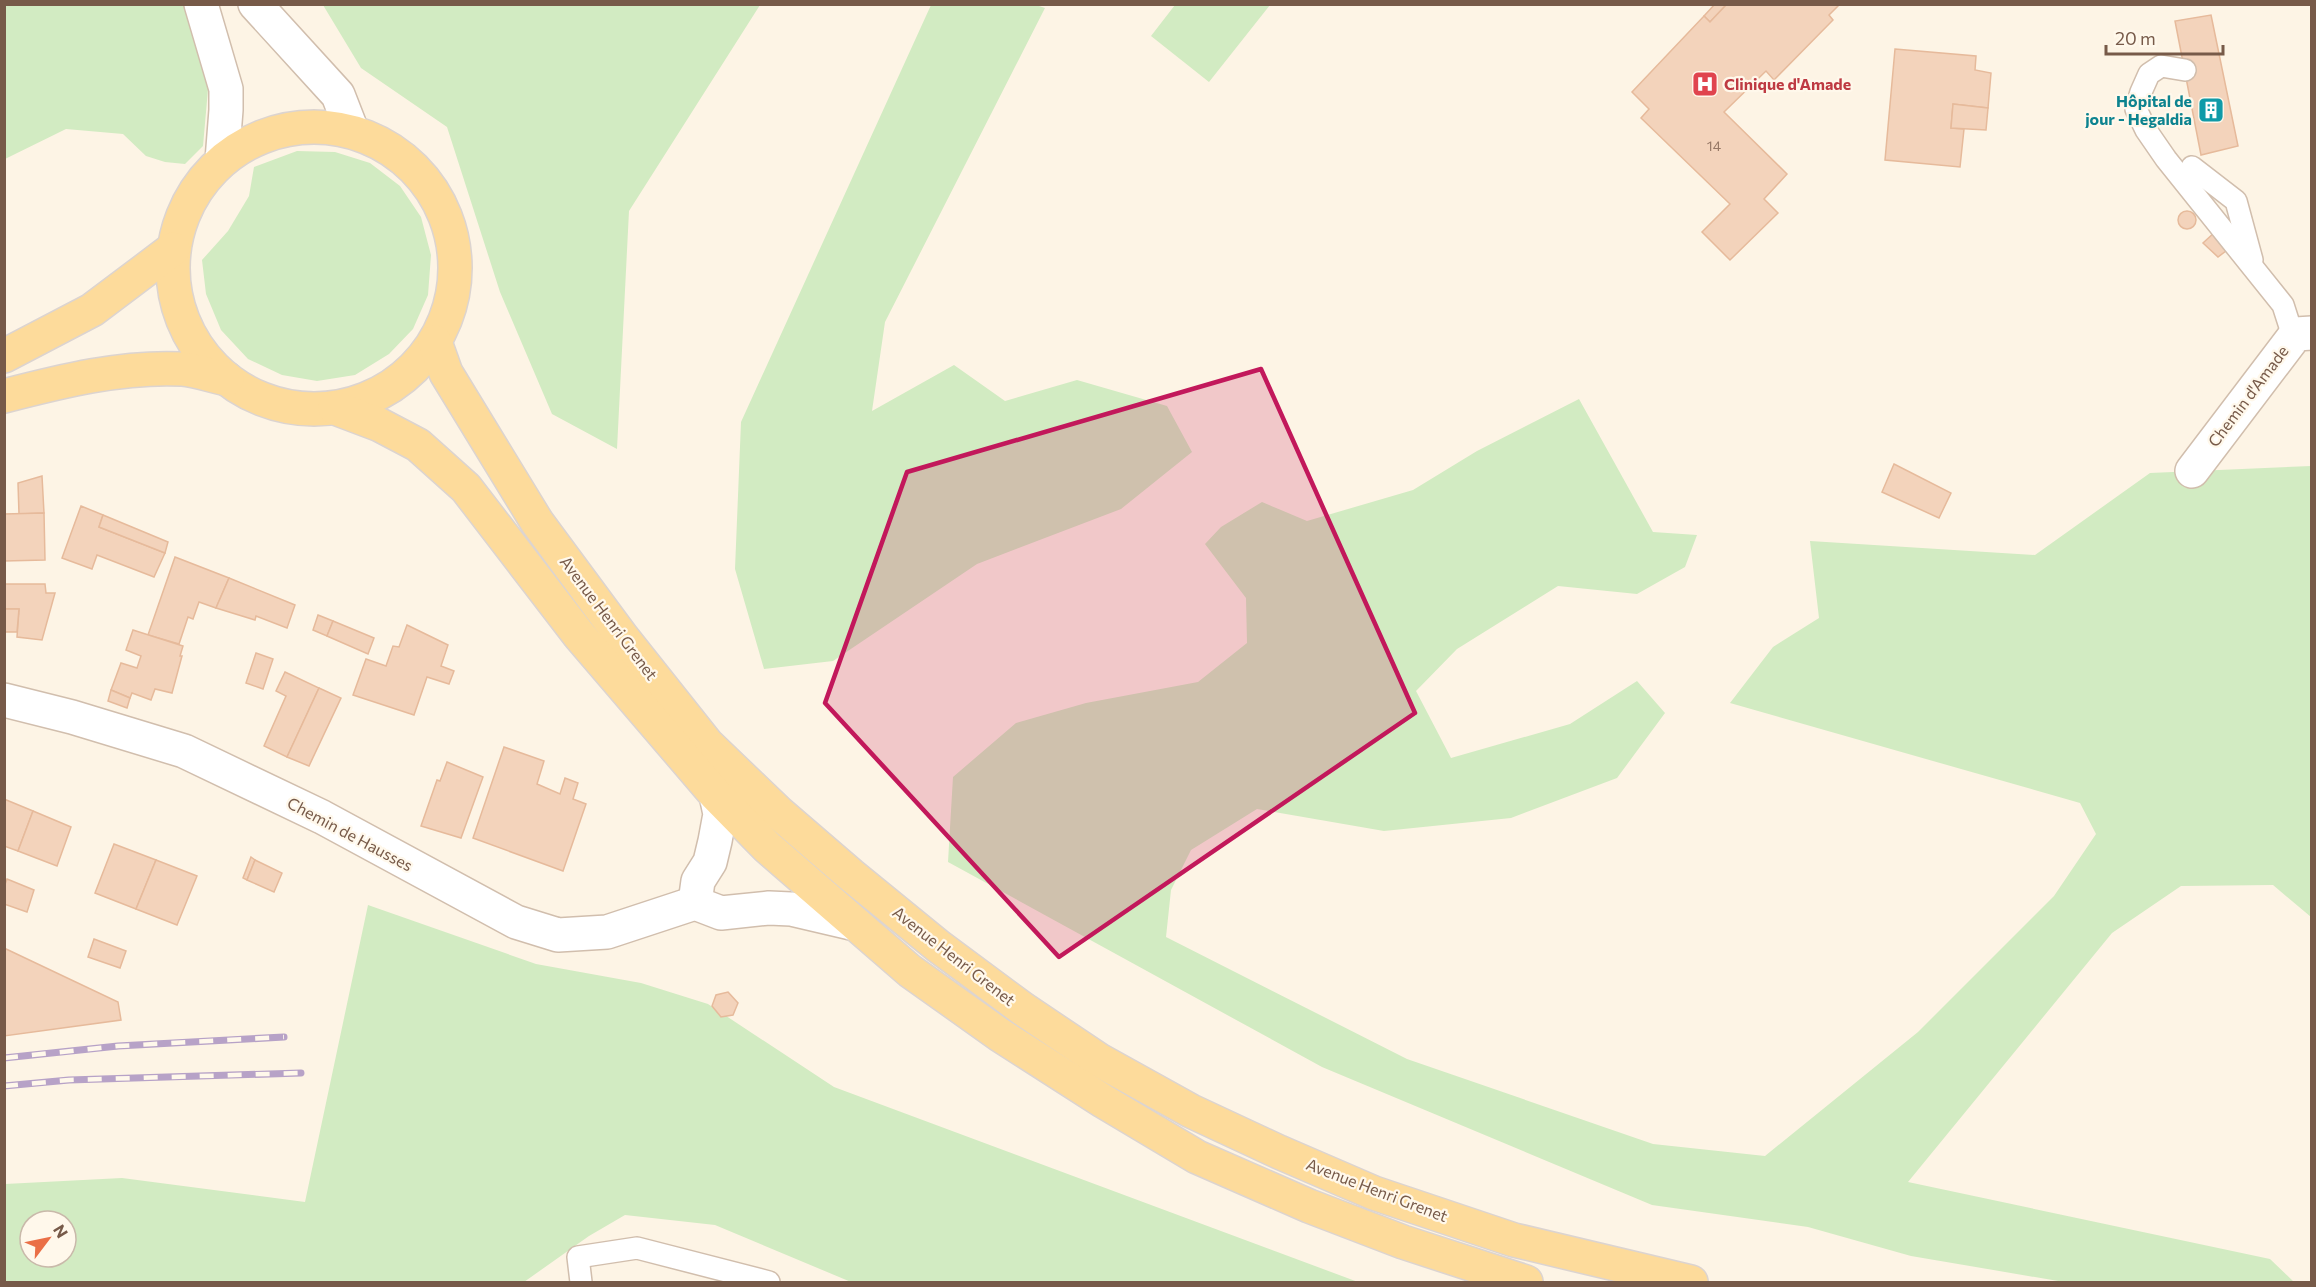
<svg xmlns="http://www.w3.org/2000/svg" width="2316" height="1287" font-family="Commissioner,sans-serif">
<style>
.green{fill:#d2ebc2;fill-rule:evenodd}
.building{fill:#f3d3bb;stroke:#e6ba9b;stroke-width:1.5}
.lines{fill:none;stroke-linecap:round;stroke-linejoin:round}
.service-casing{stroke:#d1bead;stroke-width:24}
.minor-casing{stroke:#d1bead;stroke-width:36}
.tertiary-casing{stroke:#d1bead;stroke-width:36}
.primary-casing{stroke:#dcd4d0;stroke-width:36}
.service{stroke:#fff;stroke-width:21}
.minor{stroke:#fff;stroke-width:33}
.tertiary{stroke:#fff;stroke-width:33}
.primary{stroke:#fddb9b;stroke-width:33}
.rail-casing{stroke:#b7a2c7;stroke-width:7}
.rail{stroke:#fff8eb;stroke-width:4.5;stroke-dasharray:14;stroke-linecap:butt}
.marked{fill:#c2185b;fill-opacity:0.2;stroke:#c2185b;stroke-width:4.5;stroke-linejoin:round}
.labels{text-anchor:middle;stroke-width:4.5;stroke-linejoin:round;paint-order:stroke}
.number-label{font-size:14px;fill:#967866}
.health-label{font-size:16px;font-weight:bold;fill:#be3a42;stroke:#fff8eb;text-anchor:start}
.culture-label{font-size:16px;font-weight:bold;fill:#0d838f;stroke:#fff8eb;text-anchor:end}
.street-label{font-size:16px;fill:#775a49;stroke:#fff8eb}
</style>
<rect width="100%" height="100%" fill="#fdf4e5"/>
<g class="green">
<path d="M 5,5 L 186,5 L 209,78 L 203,146 L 185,164 L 165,162 L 146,156 L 123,134 L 66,129 L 5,159 Z"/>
<path d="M 323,5 L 760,5 L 629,211 L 617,449 L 552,414 L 500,292 L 447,127 L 361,68 Z"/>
<path d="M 1036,5 L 1045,8 L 885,322 L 872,411 L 954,365 L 1005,401 L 1077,380 L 1167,406 L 1192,452 L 1121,509 L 977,564 L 833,661 L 764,669 L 735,569 L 741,422 L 931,5 Z"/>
<path d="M 1175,5 L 1175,4 L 1270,5 L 1209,82 L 1151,36 Z"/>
<path d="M 297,151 L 335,152 L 370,163 L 400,186 L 421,217 L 431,255 L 428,295 L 413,329 L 389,354 L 355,375 L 317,381 L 282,375 L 248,359 L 221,330 L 206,294 L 202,260 L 228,231 L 249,196 L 254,167 Z"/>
<path d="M 1579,399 L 1653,532 L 1697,535 L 1685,567 L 1637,594 L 1558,586 L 1457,649 L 1416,691 L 1451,758 L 1570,724 L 1637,681 L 1665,713 L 1617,778 L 1511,818 L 1384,831 L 1257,809 L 1191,850 L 1171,890 L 1166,937 L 1407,1059 L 1653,1144 L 1765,1156 L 1918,1032 L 2054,896 L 2096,834 L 2080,803 L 1730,703 L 1773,647 L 1819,618 L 1810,541 L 2035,555 L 2150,473 L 2311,466 L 2311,917 L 2273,885 L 2181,886 L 2112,933 L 1908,1182 L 2270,1259 L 2294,1282 L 2064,1282 L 1911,1256 L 1808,1227 L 1652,1205 L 1322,1067 L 948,862 L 953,777 L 1016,723 L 1086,703 L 1198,682 L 1247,643 L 1246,598 L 1205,544 L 1221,527 L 1262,502 L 1307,521 L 1413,490 L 1477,451 Z"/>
<path d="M 368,905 L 536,964 L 641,983 L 708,1004 L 834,1087 L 1358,1282 L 851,1282 L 715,1225 L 625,1215 L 589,1236 L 524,1282 L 5,1282 L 5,1184 L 122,1178 L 305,1202 ZM 30,1221 L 66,1221 L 66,1257 L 30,1257 Z"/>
</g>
<g class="building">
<path d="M 1715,4 L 1727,4 L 1710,22 L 1704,16 Z"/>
<path d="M 1727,4 L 1840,4 L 1829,15 L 1833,20 L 1774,80 L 1766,71 L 1724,112 L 1787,174 L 1764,199 L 1778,213 L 1730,260 L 1702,232 L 1730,204 L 1641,118 L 1649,109 L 1632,92 L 1704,16 L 1710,22 Z"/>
<path d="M 2211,15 L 2238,146 L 2201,155 L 2175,21 Z"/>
<path d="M 1895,49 L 1976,56 L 1975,70 L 1991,73 L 1988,108 L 1953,104 L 1951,128 L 1964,129 L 1960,167 L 1885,160 Z"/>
<path d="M 1953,104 L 1988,108 L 1986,130 L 1951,128 Z"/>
<circle cx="2187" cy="220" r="9"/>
<path d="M 2215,232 L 2230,248 L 2218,257 L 2203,243 Z"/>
<path d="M 1894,464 L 1951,493 L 1939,518 L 1882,492 Z"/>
<path d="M 42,476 L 44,513 L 19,514 L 18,483 Z"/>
<path d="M 81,506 L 103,515 L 99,527 L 165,553 L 154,577 L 97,555 L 92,569 L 62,558 Z"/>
<path d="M 44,513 L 45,560 L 4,561 L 4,514 Z"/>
<path d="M 103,515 L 168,542 L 165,553 L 99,527 Z"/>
<path d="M 175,557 L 229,578 L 216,608 L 199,602 L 193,619 L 188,617 L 179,644 L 148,635 Z"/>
<path d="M 229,578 L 295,605 L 287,628 L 256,616 L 255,620 L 216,608 Z"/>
<path d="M 4,584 L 45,584 L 46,593 L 55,593 L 42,640 L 17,637 L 19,609 L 4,609 Z"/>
<path d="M 5,609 L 19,609 L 17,632 L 4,632 Z"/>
<path d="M 318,615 L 333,621 L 327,636 L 313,630 Z"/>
<path d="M 333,621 L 374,638 L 368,654 L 327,636 Z"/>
<path d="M 407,625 L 448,645 L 441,666 L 454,671 L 449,684 L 427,677 L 414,715 L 353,695 L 366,659 L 386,666 L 393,646 L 399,647 Z"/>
<path d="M 133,630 L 183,646 L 180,656 L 182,656 L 172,693 L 155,689 L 151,700 L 132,693 L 130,698 L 111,690 L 121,663 L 137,668 L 141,656 L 126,650 Z"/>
<path d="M 256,653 L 273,659 L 263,689 L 246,683 Z"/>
<path d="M 285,672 L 319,688 L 287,757 L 264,746 L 286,696 L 276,691 Z"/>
<path d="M 319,688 L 341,698 L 309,766 L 287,757 Z"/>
<path d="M 111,690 L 130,698 L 127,708 L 108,701 Z"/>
<path d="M 504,747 L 544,761 L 537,784 L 560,794 L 565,778 L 578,783 L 573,799 L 586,804 L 563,871 L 473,838 Z"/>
<path d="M 447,762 L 483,777 L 461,838 L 421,826 L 437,780 L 440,781 Z"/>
<path d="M 4,799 L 33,811 L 18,851 L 4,846 Z"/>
<path d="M 33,811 L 71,827 L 57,866 L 18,851 Z"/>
<path d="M 114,844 L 156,860 L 136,909 L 95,893 Z"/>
<path d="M 251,857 L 255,860 L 247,880 L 243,878 Z"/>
<path d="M 156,860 L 197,876 L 177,925 L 136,909 Z"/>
<path d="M 255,860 L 282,873 L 274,892 L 247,880 Z"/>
<path d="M 7,879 L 34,890 L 27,912 L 4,904 L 4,887 Z"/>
<path d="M 94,939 L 126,951 L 120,968 L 88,957 Z"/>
<path d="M 4,948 L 118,1002 L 121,1020 L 4,1036 Z"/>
<path d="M 728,992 L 738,1003 L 733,1015 L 721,1017 L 712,1006 L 716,995 Z"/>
</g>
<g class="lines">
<defs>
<g id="service">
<path d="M 2185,70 L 2161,66 L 2149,74 L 2141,92 L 2136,109 L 2146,130 L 2166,159 L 2283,305 L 2292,333"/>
<path d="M 2192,167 L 2236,201 L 2252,260"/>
<path d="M 581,1282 L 578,1257 L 637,1248 L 769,1282"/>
</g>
<g id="minor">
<path d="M 2192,471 L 2296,334 L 2312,333"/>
<path d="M 4,700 L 72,717 L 184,751 L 322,817 L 516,922 L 558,935 L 607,932 L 695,903 L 721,913 L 769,908 L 791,909 L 855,924"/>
<path d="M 695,903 L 698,881 L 710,862 L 715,841 L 720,814 L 716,795"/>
</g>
<g id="tertiary">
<path d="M 201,4 L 226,89 L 226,110 L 222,160"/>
<path d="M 255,4 L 338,95 L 352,131"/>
</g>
<g id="primary">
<circle cx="314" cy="268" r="141"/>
<path d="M 435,342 L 446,373 L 537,522 L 622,637 L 707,744 L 779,813 L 851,875 L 938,946 L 1023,1009 L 1099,1060 L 1191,1111 L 1279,1152 L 1374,1193 L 1514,1240 L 1691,1282"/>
<path d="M 4,356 L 92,310 L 173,249"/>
<path d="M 4,396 C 62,381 122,366 182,369 C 196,370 212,376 227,379"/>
<path d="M 335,408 L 380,425 L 418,445 L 466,488 L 579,635 L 716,795 L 767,847 L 910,971 L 1000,1035 L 1103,1101 L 1197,1157 L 1309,1206 L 1403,1242 L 1526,1282"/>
</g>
</defs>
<use href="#service" class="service-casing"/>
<use href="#minor" class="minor-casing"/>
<use href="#tertiary" class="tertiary-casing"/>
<use href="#primary" class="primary-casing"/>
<use href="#service" class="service"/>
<use href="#minor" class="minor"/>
<use href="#tertiary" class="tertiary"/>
<use href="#primary" class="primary"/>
<defs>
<g id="rail">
<path d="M 4,1058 L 118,1046 L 284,1037"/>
<path d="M 4,1086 L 69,1080 L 301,1073"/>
</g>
</defs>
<use href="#rail" class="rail-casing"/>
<use href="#rail" class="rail"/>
</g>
<path class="marked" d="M 1261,369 L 1415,713 L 1059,957 L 825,703 L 907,472 Z"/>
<defs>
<symbol id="hospital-square" viewBox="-11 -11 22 22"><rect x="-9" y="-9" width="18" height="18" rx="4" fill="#e0444e" stroke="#fff8eb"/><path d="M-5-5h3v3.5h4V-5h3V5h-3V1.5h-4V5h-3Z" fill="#fff"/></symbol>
<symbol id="building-square" viewBox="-11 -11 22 22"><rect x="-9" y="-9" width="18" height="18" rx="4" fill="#0f9aa8" stroke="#fff8eb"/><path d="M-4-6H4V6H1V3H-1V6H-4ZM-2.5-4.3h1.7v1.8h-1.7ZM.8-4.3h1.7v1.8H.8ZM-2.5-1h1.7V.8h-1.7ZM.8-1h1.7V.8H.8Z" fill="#fff"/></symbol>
</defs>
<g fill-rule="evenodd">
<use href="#hospital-square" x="1690" y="69" width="30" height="30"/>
<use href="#building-square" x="2196" y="95" width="30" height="30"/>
</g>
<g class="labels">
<g class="number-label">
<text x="1714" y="151">14</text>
</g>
<g class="health-label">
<text x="1724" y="90">Clinique d'Amade</text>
</g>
<g class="culture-label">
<text x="2192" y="107">Hôpital de<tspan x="2192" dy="18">jour - Hegaldia</tspan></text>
</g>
<g class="street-label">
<text transform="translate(2248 396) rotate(-53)" y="6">Chemin d'Amade</text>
<text transform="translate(609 618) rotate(53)" y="6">Avenue Henri Grenet</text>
<text transform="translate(350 834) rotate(28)" y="6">Chemin de Hausses</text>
<text transform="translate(954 956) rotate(38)" y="6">Avenue Henri Grenet</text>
<text transform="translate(1377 1190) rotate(21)" y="6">Avenue Henri Grenet</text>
</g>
</g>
<rect width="2316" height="1287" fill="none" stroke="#775a49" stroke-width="12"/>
<g transform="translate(48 1239) rotate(58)"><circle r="28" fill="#fff8eb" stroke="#c9b9aa" stroke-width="1.5"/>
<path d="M0-4.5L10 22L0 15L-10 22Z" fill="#ea6f46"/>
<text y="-9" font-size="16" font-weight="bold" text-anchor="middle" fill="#775a49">N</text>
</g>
<path d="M2106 45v9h117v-9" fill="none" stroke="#775a49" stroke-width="3"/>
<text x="2115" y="45" font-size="18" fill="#775a49" stroke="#fff8eb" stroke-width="4.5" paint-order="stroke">20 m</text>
</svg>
